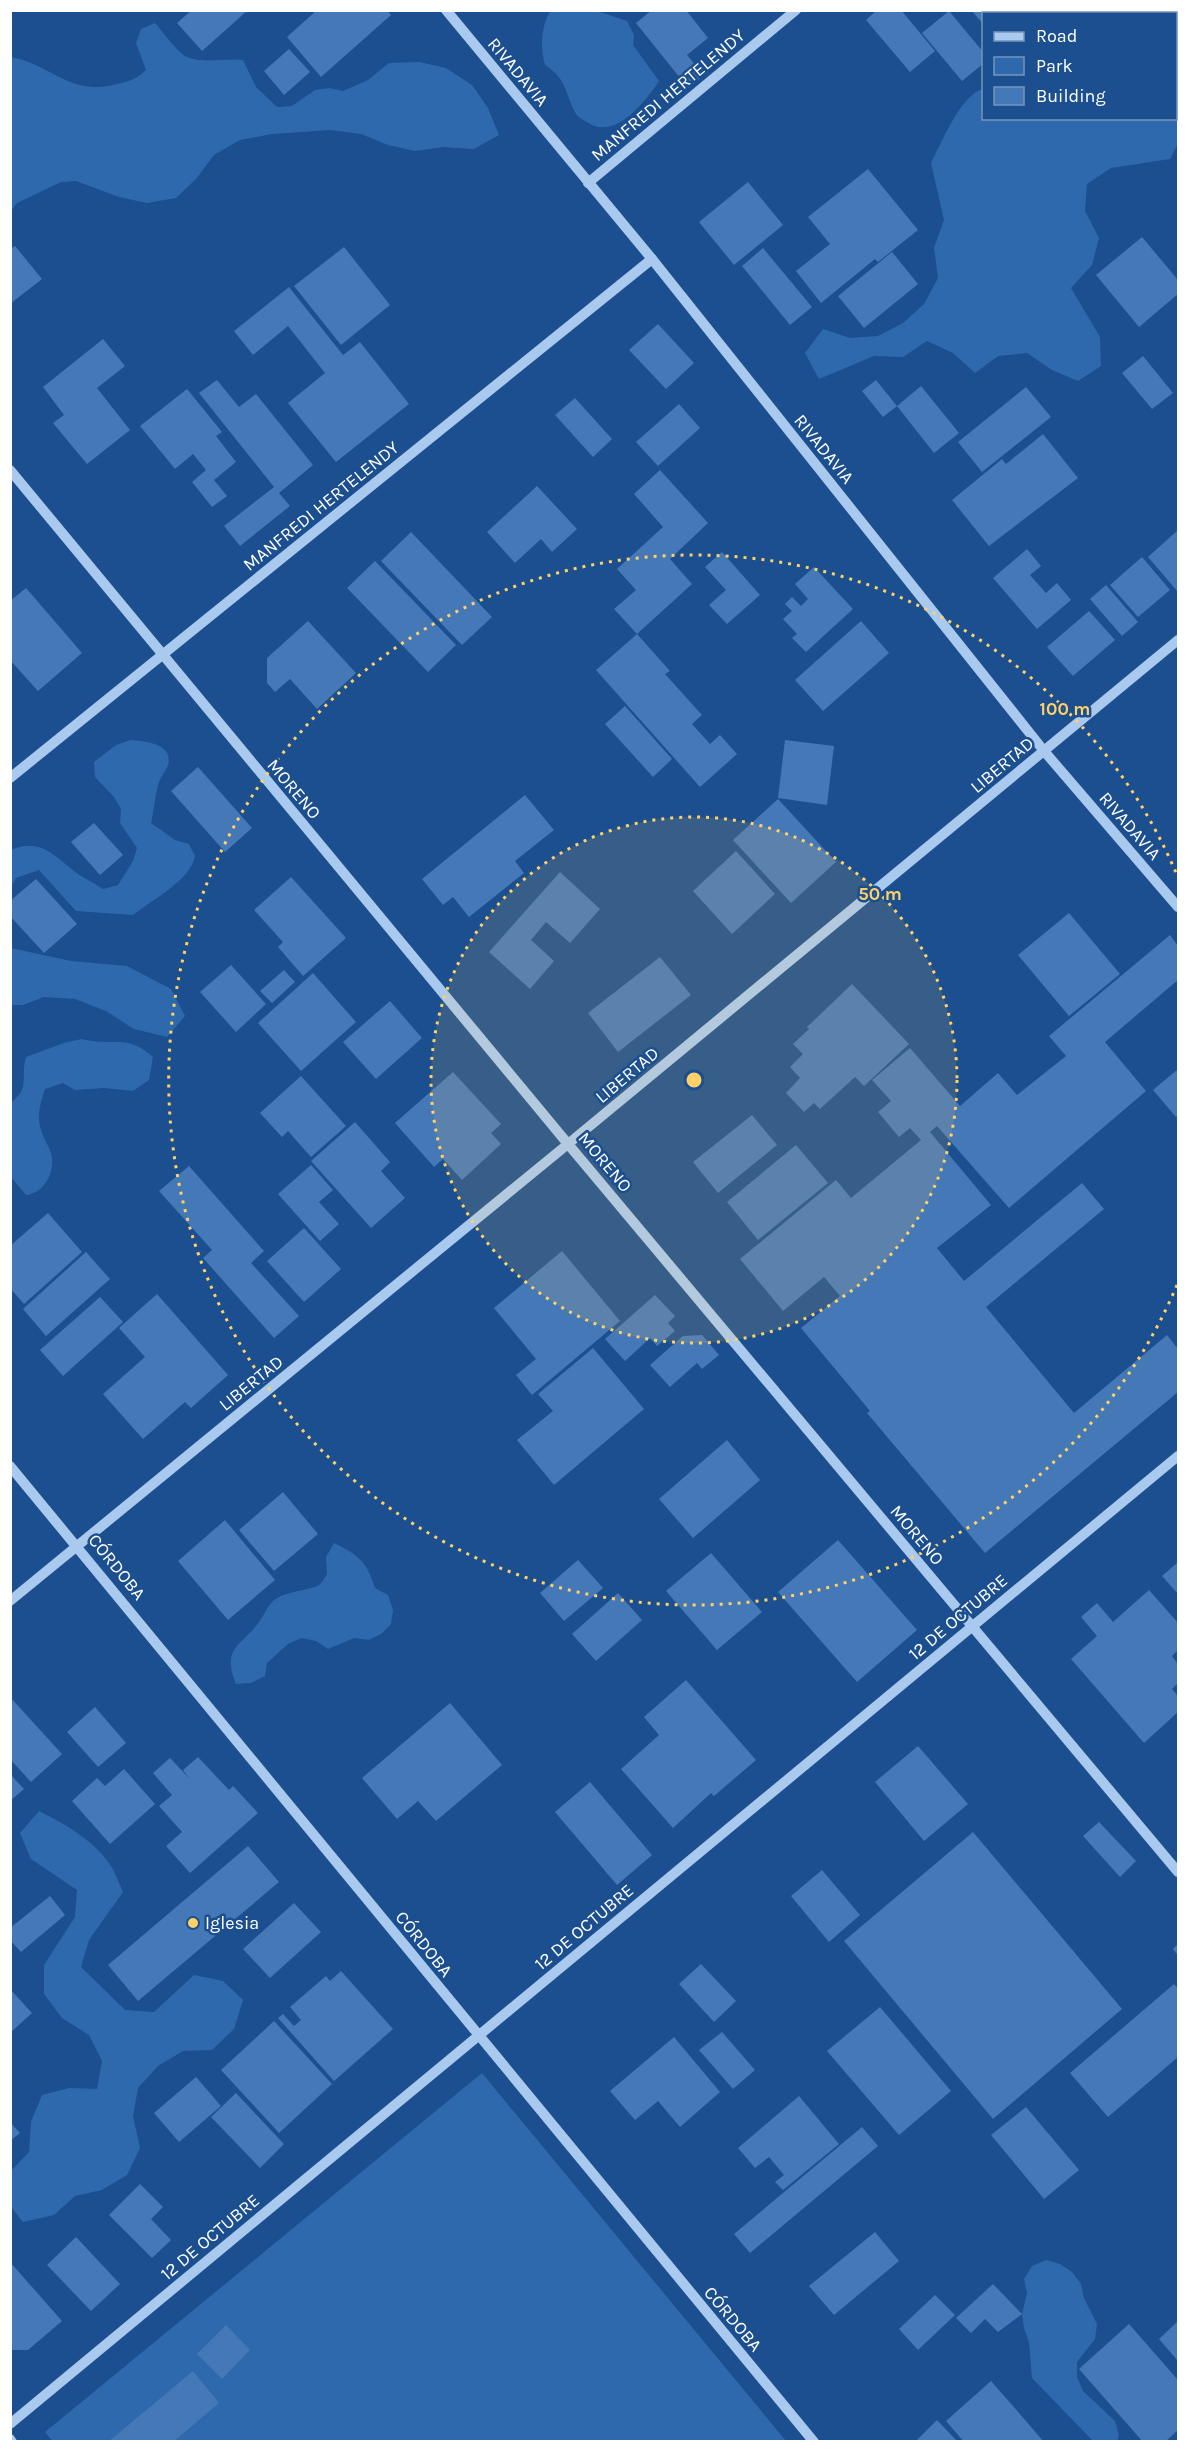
<svg xmlns="http://www.w3.org/2000/svg" width="1189" height="2452" font-family="Karla,sans-serif">
<style>
.green{fill:#2e69ad}
.building{fill:#4478b7}
.lines{fill:none;stroke-linecap:round;stroke-linejoin:round}
.minor{stroke:#a9c9ee;stroke-width:10}
.ring{fill:none;stroke:#ffd166;stroke-width:3;stroke-dasharray:3 6}
.poi-dot{fill:#ffd166;stroke:#1b4f8f;stroke-width:2}
.labels{text-anchor:middle;stroke-width:5;stroke-linejoin:round;paint-order:stroke}
.street-label{font-size:18px;fill:#fff;stroke:#1b4f8f}
.poi-label{font-size:18px;fill:#fff;stroke:#1b4f8f;text-anchor:start}
.centre{fill:#ffd166;stroke:#1b4f8f;stroke-width:3}
.ring-label{font-size:18px;text-anchor:middle;font-weight:bold;fill:#ffd166;stroke:#1b4f8f;stroke-width:5;stroke-linejoin:round;paint-order:stroke}
</style>
<rect width="100%" height="100%" fill="#1b4f8f"/>
<g class="green">
<path d="M 550,11 L 597,11 L 627,21 L 634,35 L 633,45 L 659,81 C 646,101 614,142 587,122 C 583,120 578,117 576,114 C 564,92 568,80 545,65 C 540,47 541,27 550,11 Z"/>
<path d="M 155,23 C 162,31 178,53 187,57 C 204,64 225,58 243,60 L 256,87 L 277,107 L 292,106 L 315,90 L 329,88 L 343,91 L 368,80 L 389,63 L 419,62 L 446,68 L 472,85 L 488,108 L 499,135 L 474,149 L 444,147 L 415,151 L 388,145 L 361,134 L 330,130 L 272,134 L 240,140 L 214,155 L 196,179 L 176,198 L 147,203 L 119,197 L 76,181 L 61,182 L 17,203 L 11,211 L 11,57 C 53,65 70,97 117,84 C 130,81 137,79 146,70 L 136,43 L 141,29 Z"/>
<path d="M 1178,60 L 1178,144 L 1170,159 L 1111,168 L 1087,184 L 1085,211 L 1099,238 L 1092,265 L 1071,288 L 1100,337 L 1101,366 L 1078,381 L 1052,370 L 1027,353 L 998,356 L 975,373 L 953,353 L 927,341 L 903,357 L 874,356 L 819,379 L 805,353 L 823,329 L 850,338 L 878,336 L 903,323 L 924,304 L 938,278 L 934,248 L 944,220 L 931,163 C 941,144 961,94 983,89 L 984,118 L 1176,118 L 1176,63 Z"/>
<path d="M 131,740 C 145,741 174,744 168,765 C 166,771 161,776 159,782 C 155,795 154,810 151,823 L 175,840 L 189,844 L 195,856 C 191,880 152,900 133,915 L 76,911 L 39,870 L 16,878 L 11,887 L 11,850 C 42,837 55,857 78,874 C 86,879 95,884 103,889 L 118,885 L 133,861 L 137,848 L 120,823 L 121,809 L 114,797 L 95,777 L 94,762 L 116,745 Z"/>
<path d="M 11,948 L 71,961 L 127,966 L 171,989 L 185,1016 L 167,1037 L 134,1029 L 106,1011 L 75,999 L 44,997 L 23,1005 L 11,1005 Z"/>
<path d="M 82,1039 C 113,1047 127,1033 153,1057 L 149,1080 L 133,1091 L 104,1088 L 75,1090 L 63,1083 L 45,1089 C 41,1101 37,1114 40,1126 C 42,1136 48,1144 51,1153 C 56,1171 45,1193 26,1195 L 11,1177 L 10,1103 C 31,1089 20,1077 26,1057 L 67,1042 Z"/>
<path d="M 334,1543 C 359,1555 367,1562 375,1588 L 388,1595 L 393,1610 L 391,1624 L 381,1634 L 369,1640 L 354,1638 L 328,1649 L 316,1641 L 301,1638 L 288,1644 L 267,1663 L 265,1676 L 251,1683 L 236,1684 C 221,1647 241,1647 259,1622 C 266,1613 268,1602 279,1597 C 288,1592 313,1589 319,1585 C 322,1583 325,1577 327,1574 L 326,1557 Z"/>
<path d="M 39,1811 C 65,1824 95,1841 111,1866 C 116,1874 119,1883 123,1892 L 89,1940 L 81,1967 L 125,2010 L 154,2012 L 194,1975 L 223,1981 L 243,2000 L 234,2029 L 212,2050 L 183,2051 L 158,2066 L 138,2088 L 133,2116 L 140,2148 L 127,2175 L 102,2190 L 75,2196 L 54,2215 L 23,2222 L 11,2207 L 11,2171 L 29,2152 L 31,2122 L 42,2095 L 69,2088 L 97,2089 L 102,2061 L 89,2035 L 62,2018 L 44,1994 L 44,1965 L 75,1917 L 77,1890 L 31,1859 L 20,1833 Z"/>
<path d="M 482,2073 L 786,2441 L 53,2442 L 45,2432 Z"/>
<path d="M 1046,2260 L 1060,2264 L 1072,2272 L 1081,2284 L 1084,2298 L 1097,2324 L 1095,2339 L 1077,2362 L 1077,2377 L 1083,2391 L 1115,2421 L 1119,2436 L 1117,2441 L 1093,2441 L 1032,2378 L 1029,2342 L 1024,2328 L 1022,2314 L 1027,2293 L 1024,2279 L 1032,2266 Z"/>
</g>
<g class="building">
<path d="M 192,10 L 248,10 L 202,51 L 177,23 Z"/>
<path d="M 317,10 L 387,10 L 391,15 L 321,77 L 287,37 Z"/>
<path d="M 652,10 L 686,10 L 708,38 L 687,55 L 704,75 L 688,88 L 636,23 Z"/>
<path d="M 877,10 L 901,10 L 935,51 L 910,72 L 866,20 Z"/>
<path d="M 971,10 L 1023,10 L 1026,14 L 984,14 L 984,25 Z"/>
<path d="M 1109,10 L 1169,10 L 1171,14 L 1112,14 Z"/>
<path d="M 949,11 L 984,53 L 984,63 L 962,81 L 922,33 Z"/>
<path d="M 289,49 L 310,72 L 284,95 L 264,71 Z"/>
<path d="M 868,169 L 918,230 L 878,262 L 875,259 L 821,303 L 796,271 L 830,244 L 808,217 Z"/>
<path d="M 748,182 L 783,225 L 734,265 L 699,222 Z"/>
<path d="M 1142,237 L 1178,280 L 1178,294 L 1139,327 L 1096,275 Z"/>
<path d="M 15,246 L 42,279 L 10,304 L 10,249 Z"/>
<path d="M 344,247 L 390,305 L 341,345 L 294,286 Z"/>
<path d="M 763,248 L 812,307 L 790,325 L 742,266 Z"/>
<path d="M 892,252 L 918,284 L 864,328 L 838,296 Z"/>
<path d="M 289,287 L 343,355 L 360,342 L 409,404 L 336,462 L 288,403 L 325,373 L 288,326 L 253,355 L 234,331 Z"/>
<path d="M 658,324 L 694,363 L 666,389 L 629,350 Z"/>
<path d="M 103,339 L 125,366 L 97,388 L 130,430 L 87,464 L 53,423 L 64,415 L 43,387 Z"/>
<path d="M 1143,356 L 1173,393 L 1152,409 L 1122,373 Z"/>
<path d="M 217,380 L 239,407 L 256,394 L 313,465 L 279,493 L 290,506 L 240,546 L 224,526 L 274,487 L 199,393 Z"/>
<path d="M 876,380 L 897,406 L 883,417 L 862,391 Z"/>
<path d="M 921,386 L 959,433 L 934,453 L 897,406 Z"/>
<path d="M 1026,387 L 1051,417 L 982,472 L 958,442 Z"/>
<path d="M 187,389 L 222,432 L 216,436 L 236,462 L 214,480 L 227,496 L 212,507 L 192,482 L 206,470 L 193,454 L 175,469 L 140,426 Z"/>
<path d="M 575,398 L 612,439 L 593,457 L 555,415 Z"/>
<path d="M 679,404 L 700,428 L 658,466 L 636,442 Z"/>
<path d="M 1043,434 L 1078,478 L 989,546 L 952,500 L 1002,459 L 1006,464 Z"/>
<path d="M 660,470 L 708,523 L 670,559 L 692,584 L 637,634 L 614,609 L 636,590 L 617,569 L 663,527 L 634,494 Z"/>
<path d="M 537,486 L 577,529 L 552,552 L 541,539 L 515,563 L 487,532 Z"/>
<path d="M 1178,530 L 1178,592 L 1148,557 Z"/>
<path d="M 411,532 L 492,617 L 462,645 L 381,561 Z"/>
<path d="M 1027,549 L 1041,566 L 1030,575 L 1046,593 L 1057,583 L 1071,600 L 1037,629 L 993,578 Z"/>
<path d="M 722,552 L 760,595 L 727,624 L 709,605 L 726,590 L 705,567 Z"/>
<path d="M 1142,557 L 1170,590 L 1138,617 L 1110,585 Z"/>
<path d="M 375,561 L 456,645 L 428,672 L 347,588 Z"/>
<path d="M 814,567 L 853,609 L 806,652 L 792,638 L 797,634 L 783,619 L 792,611 L 785,604 L 792,597 L 801,606 L 808,599 L 795,584 Z"/>
<path d="M 1106,585 L 1138,622 L 1122,636 L 1090,599 Z"/>
<path d="M 26,588 L 82,653 L 38,691 L 10,660 L 10,601 Z"/>
<path d="M 1089,611 L 1115,640 L 1073,676 L 1047,647 Z"/>
<path d="M 308,621 L 356,673 L 317,709 L 290,679 L 275,692 L 267,683 L 267,658 Z"/>
<path d="M 861,621 L 889,653 L 823,711 L 795,680 Z"/>
<path d="M 637,634 L 670,671 L 665,674 L 702,715 L 692,724 L 710,744 L 720,735 L 737,754 L 700,787 L 596,670 Z"/>
<path d="M 625,706 L 672,759 L 653,777 L 605,724 Z"/>
<path d="M 785,740 L 834,746 L 827,805 L 778,798 Z"/>
<path d="M 198,767 L 252,828 L 225,852 L 171,791 Z"/>
<path d="M 525,795 L 554,830 L 515,861 L 524,873 L 469,917 L 453,897 L 443,905 L 422,879 Z"/>
<path d="M 778,799 L 836,862 L 791,903 L 733,840 Z"/>
<path d="M 94,823 L 123,855 L 100,875 L 71,842 Z"/>
<path d="M 736,851 L 775,894 L 732,934 L 693,891 Z"/>
<path d="M 560,872 L 600,909 L 570,943 L 546,922 L 531,940 L 554,961 L 530,989 L 489,952 Z"/>
<path d="M 291,877 L 346,938 L 303,976 L 278,947 L 283,942 L 254,910 Z"/>
<path d="M 36,879 L 77,924 L 44,953 L 10,916 L 10,901 Z"/>
<path d="M 1069,913 L 1120,974 L 1069,1016 L 1018,955 Z"/>
<path d="M 1170,935 L 1178,946 L 1178,980 L 1105,1042 L 1146,1091 L 1009,1208 L 937,1126 L 930,1132 L 991,1205 L 937,1248 L 964,1281 L 1082,1183 L 1104,1209 L 986,1307 L 1074,1413 L 1167,1335 L 1178,1349 L 1178,1392 L 985,1553 L 867,1413 L 870,1411 L 801,1328 L 840,1296 L 824,1277 L 783,1311 L 740,1259 L 836,1180 L 851,1198 L 921,1140 L 910,1128 L 899,1137 L 878,1112 L 891,1101 L 872,1080 L 910,1048 L 960,1106 L 998,1073 L 1017,1095 L 1066,1056 L 1049,1036 Z"/>
<path d="M 660,957 L 691,995 L 618,1052 L 588,1013 Z"/>
<path d="M 231,965 L 266,1004 L 236,1032 L 200,992 Z"/>
<path d="M 284,970 L 295,982 L 272,1003 L 260,991 Z"/>
<path d="M 313,973 L 356,1022 L 301,1071 L 258,1023 Z"/>
<path d="M 852,984 L 909,1044 L 864,1086 L 855,1077 L 820,1109 L 814,1103 L 804,1112 L 786,1093 L 800,1078 L 790,1067 L 803,1054 L 793,1044 L 809,1029 L 807,1027 Z"/>
<path d="M 390,1001 L 422,1038 L 376,1079 L 343,1042 Z"/>
<path d="M 1178,1069 L 1178,1115 L 1176,1117 L 1153,1090 Z"/>
<path d="M 453,1072 L 501,1124 L 491,1133 L 501,1144 L 462,1180 L 443,1159 L 434,1167 L 395,1123 Z"/>
<path d="M 301,1076 L 346,1126 L 311,1157 L 288,1131 L 282,1137 L 260,1113 Z"/>
<path d="M 752,1115 L 777,1145 L 718,1193 L 693,1162 Z"/>
<path d="M 355,1122 L 390,1162 L 381,1171 L 405,1198 L 371,1228 L 311,1161 Z"/>
<path d="M 796,1145 L 828,1183 L 758,1240 L 727,1202 Z"/>
<path d="M 311,1165 L 333,1190 L 319,1202 L 339,1224 L 320,1241 L 278,1194 Z"/>
<path d="M 189,1166 L 264,1251 L 251,1263 L 299,1316 L 274,1338 L 203,1258 L 212,1250 L 159,1191 Z"/>
<path d="M 48,1213 L 82,1252 L 24,1304 L 10,1288 L 10,1246 Z"/>
<path d="M 304,1228 L 341,1269 L 304,1302 L 267,1261 Z"/>
<path d="M 562,1251 L 620,1321 L 532,1395 L 516,1375 L 536,1359 L 494,1308 Z"/>
<path d="M 86,1252 L 110,1279 L 46,1336 L 23,1309 Z"/>
<path d="M 157,1294 L 228,1375 L 191,1408 L 185,1402 L 143,1439 L 103,1394 L 145,1357 L 119,1328 Z"/>
<path d="M 655,1295 L 675,1316 L 668,1323 L 675,1331 L 657,1346 L 650,1338 L 625,1361 L 605,1339 Z"/>
<path d="M 100,1297 L 123,1322 L 63,1376 L 40,1350 Z"/>
<path d="M 702,1335 L 719,1355 L 702,1369 L 697,1363 L 670,1387 L 650,1365 L 683,1336 Z"/>
<path d="M 593,1348 L 644,1409 L 554,1485 L 517,1440 L 553,1411 L 538,1394 Z"/>
<path d="M 727,1440 L 760,1480 L 693,1538 L 659,1499 Z"/>
<path d="M 283,1492 L 318,1534 L 274,1571 L 239,1530 Z"/>
<path d="M 225,1520 L 275,1580 L 228,1620 L 178,1561 Z"/>
<path d="M 838,1540 L 917,1630 L 857,1682 L 778,1592 Z"/>
<path d="M 711,1553 L 762,1612 L 717,1650 L 666,1591 Z"/>
<path d="M 578,1560 L 603,1588 L 564,1621 L 540,1593 Z"/>
<path d="M 1178,1562 L 1178,1594 L 1162,1576 Z"/>
<path d="M 1149,1590 L 1178,1623 L 1178,1650 L 1172,1656 L 1178,1664 L 1178,1683 L 1172,1689 L 1178,1696 L 1178,1712 L 1144,1743 L 1071,1659 L 1097,1636 L 1081,1617 L 1097,1603 L 1113,1622 Z"/>
<path d="M 618,1593 L 642,1620 L 596,1661 L 572,1634 Z"/>
<path d="M 686,1680 L 756,1760 L 714,1796 L 711,1793 L 673,1828 L 621,1769 L 659,1735 L 644,1717 Z"/>
<path d="M 10,1697 L 62,1754 L 31,1782 L 10,1759 Z"/>
<path d="M 450,1703 L 502,1765 L 436,1821 L 418,1801 L 397,1819 L 362,1778 Z"/>
<path d="M 95,1707 L 126,1743 L 98,1767 L 67,1732 Z"/>
<path d="M 918,1746 L 968,1804 L 924,1841 L 875,1782 Z"/>
<path d="M 198,1757 L 229,1790 L 233,1786 L 258,1813 L 190,1873 L 166,1846 L 182,1832 L 159,1806 L 172,1795 L 153,1773 L 170,1758 L 190,1779 L 183,1770 Z"/>
<path d="M 124,1769 L 155,1804 L 110,1844 L 72,1801 L 97,1778 L 105,1786 Z"/>
<path d="M 10,1774 L 24,1789 L 10,1801 Z"/>
<path d="M 590,1782 L 652,1855 L 617,1885 L 555,1812 Z"/>
<path d="M 1099,1822 L 1136,1861 L 1120,1877 L 1083,1836 Z"/>
<path d="M 973,1832 L 1122,2009 L 993,2119 L 844,1941 Z"/>
<path d="M 248,1846 L 279,1882 L 138,2001 L 108,1965 Z"/>
<path d="M 822,1870 L 860,1915 L 829,1942 L 791,1896 Z"/>
<path d="M 50,1896 L 65,1915 L 21,1952 L 10,1940 L 10,1928 Z"/>
<path d="M 294,1903 L 321,1932 L 270,1978 L 243,1949 Z"/>
<path d="M 1178,1944 L 1178,1956 L 1173,1949 Z"/>
<path d="M 701,1964 L 736,2001 L 714,2022 L 679,1984 Z"/>
<path d="M 341,1971 L 393,2029 L 334,2081 L 278,2018 L 283,2014 L 294,2026 L 301,2020 L 290,2007 L 326,1976 L 330,1981 Z"/>
<path d="M 1174,1984 L 1178,1989 L 1178,2057 L 1108,2117 L 1070,2073 Z"/>
<path d="M 10,1989 L 32,2013 L 10,2033 Z"/>
<path d="M 880,2007 L 951,2091 L 899,2135 L 827,2051 Z"/>
<path d="M 274,2021 L 332,2084 L 279,2133 L 221,2070 Z"/>
<path d="M 722,2032 L 755,2070 L 733,2089 L 699,2050 Z"/>
<path d="M 674,2037 L 720,2092 L 680,2127 L 658,2101 L 635,2120 L 610,2091 Z"/>
<path d="M 196,2077 L 221,2106 L 179,2142 L 154,2113 Z"/>
<path d="M 236,2093 L 284,2144 L 260,2168 L 211,2117 Z"/>
<path d="M 799,2096 L 839,2144 L 783,2190 L 775,2182 L 784,2175 L 769,2157 L 755,2168 L 738,2148 Z"/>
<path d="M 1026,2107 L 1079,2170 L 1044,2199 L 991,2135 Z"/>
<path d="M 10,2122 L 20,2133 L 10,2141 Z"/>
<path d="M 862,2127 L 878,2146 L 750,2253 L 734,2234 Z"/>
<path d="M 140,2184 L 163,2207 L 151,2219 L 171,2240 L 152,2258 L 109,2215 Z"/>
<path d="M 875,2232 L 899,2261 L 834,2315 L 809,2286 Z"/>
<path d="M 76,2237 L 120,2284 L 91,2311 L 47,2265 Z"/>
<path d="M 10,2262 L 62,2321 L 28,2350 L 10,2350 Z"/>
<path d="M 993,2284 L 1022,2314 L 998,2332 L 985,2319 L 971,2333 L 956,2318 Z"/>
<path d="M 935,2295 L 955,2315 L 918,2350 L 899,2329 Z"/>
<path d="M 1178,2321 L 1178,2361 L 1159,2339 Z"/>
<path d="M 1129,2324 L 1178,2380 L 1178,2430 L 1165,2442 L 1143,2442 L 1079,2369 Z"/>
<path d="M 226,2325 L 250,2350 L 222,2379 L 197,2354 Z"/>
<path d="M 193,2371 L 219,2403 L 173,2442 L 108,2442 Z"/>
<path d="M 991,2381 L 1019,2413 L 1044,2442 L 964,2442 L 946,2421 Z"/>
<path d="M 937,2420 L 958,2442 L 915,2442 Z"/>
</g>
<g class="lines">
<g class="minor">
<path d="M 446,10 L 652,259 L 1044,751 L 1178,907"/>
<path d="M 588,183 L 796,10"/>
<path d="M 10,470 L 568,1144 L 1178,1872"/>
<path d="M 10,778 L 652,259"/>
<path d="M 10,1466 L 814,2442"/>
<path d="M 10,1601 L 568,1144 L 1178,640"/>
<path d="M 10,2424 L 1178,1456"/>
<path d="M 10,2439 L 12,2442"/>
</g>
</g>
<circle cx="694" cy="1080" r="263" fill="#ffd166" fill-opacity=".12"/>
<g class="ring">
<circle cx="694" cy="1080" r="263"/>
<path d="M1177 1285A525 525 0 1 1 1177 875"/>
</g>
<circle class="poi-dot" cx="193" cy="1923" r="6"/>
<g class="labels">
<g class="street-label">
<text transform="translate(518 72) rotate(50)" y="6">RIVADAVIA</text>
<text transform="translate(668 95) rotate(-40)" y="6">MANFREDI HERTELENDY</text>
<text transform="translate(824 449) rotate(51)" y="6">RIVADAVIA</text>
<text transform="translate(321 506) rotate(-39)" y="6">MANFREDI HERTELENDY</text>
<text transform="translate(1002 765) rotate(-40)" y="6">LIBERTAD</text>
<text transform="translate(294 789) rotate(50)" y="6">MORENO</text>
<text transform="translate(1130 826) rotate(49)" y="6">RIVADAVIA</text>
<text transform="translate(627 1075) rotate(-40)" y="6">LIBERTAD</text>
<text transform="translate(605 1162) rotate(50)" y="6">MORENO</text>
<text transform="translate(251 1383) rotate(-39)" y="6">LIBERTAD</text>
<text transform="translate(917 1535) rotate(50)" y="6">MORENO</text>
<text transform="translate(117 1567) rotate(51)" y="6">CÓRDOBA</text>
<text transform="translate(958 1617) rotate(-40)" y="6">12 DE OCTUBRE</text>
<text transform="translate(584 1927) rotate(-40)" y="6">12 DE OCTUBRE</text>
<text transform="translate(424 1944) rotate(51)" y="6">CÓRDOBA</text>
<text transform="translate(210 2237) rotate(-40)" y="6">12 DE OCTUBRE</text>
<text transform="translate(733 2319) rotate(50)" y="6">CÓRDOBA</text>
</g>
<g class="poi-label">
<text x="205" y="1929">Iglesia</text>
</g>
</g>
<circle cx="694" cy="1080" r="9" class="centre"/>
<g class="ring-label">
<text x="1065" y="715">100 m</text>
<text x="880" y="900">50 m</text>
</g>
<rect width="1189" height="2452" fill="none" stroke="#ffffff" stroke-width="24"/>
<rect x="982" y="12" width="195" height="108" fill="#1b4f8f" stroke="#7695bc" stroke-width="1.5"/>
<rect x="994" y="32" width="30" height="9" fill="#a9c9ee" stroke="#7695bc" stroke-width="1.5"/>
<text x="1036" y="42" font-size="18" fill="#ffffff">Road</text>
<rect x="994" y="57" width="30" height="18" fill="#2e69ad" stroke="#7695bc" stroke-width="1.5"/>
<text x="1036" y="72" font-size="18" fill="#ffffff">Park</text>
<rect x="994" y="87" width="30" height="18" fill="#4478b7" stroke="#7695bc" stroke-width="1.5"/>
<text x="1036" y="102" font-size="18" fill="#ffffff">Building</text>
</svg>
